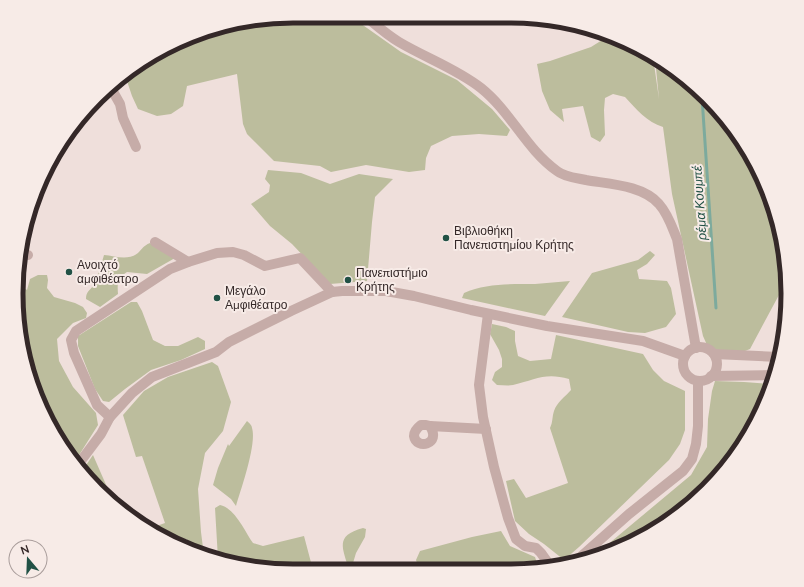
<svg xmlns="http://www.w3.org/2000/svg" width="804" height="587" font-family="'Nunito Sans',sans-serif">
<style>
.green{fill:#bcbd9d}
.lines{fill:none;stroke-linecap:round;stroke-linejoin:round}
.stream{stroke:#7daa9d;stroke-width:3}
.minor{stroke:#c6aca8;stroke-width:10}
.poi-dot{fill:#215145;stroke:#f7ebe7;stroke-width:1.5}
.labels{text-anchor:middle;stroke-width:4;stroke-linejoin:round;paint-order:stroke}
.poi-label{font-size:12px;fill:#342828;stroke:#f7ebe7;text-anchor:start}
.water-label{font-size:13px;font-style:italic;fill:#215145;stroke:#f7ebe7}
.rim{fill:none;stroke:#342828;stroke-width:5}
</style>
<rect width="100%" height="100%" fill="#efdfdb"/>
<g class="green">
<path d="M 293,16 L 350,16 L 401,52 L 457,80 L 492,109 L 510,130 L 507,136 L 479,134 L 452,136 L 431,146 L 426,158 L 425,170 L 409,172 L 366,165 L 331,172 L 320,166 L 274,161 L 247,134 L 243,124 L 237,74 L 187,86 L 183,106 L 171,114 L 157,116 L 138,109 L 132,96 L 125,75 L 140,63 L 221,26 Z"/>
<path d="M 607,37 L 653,57 L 659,99 L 655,58 L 664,63 L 731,124 L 759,171 L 778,221 L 787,272 L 783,272 L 780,293 L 750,349 L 745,351 L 716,352 L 707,345 L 703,336 L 672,194 L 663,127 C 647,122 636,109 625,97 L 613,94 L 605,98 L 604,110 L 605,135 L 600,142 L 591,137 L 583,106 L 562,109 L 564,122 L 550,110 L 542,91 L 537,64 L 550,61 L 591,47 Z"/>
<path d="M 268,170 L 301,173 L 330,184 L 359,174 L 393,179 L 375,197 L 372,222 L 367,281 L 330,284 L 292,244 L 270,226 L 251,204 L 269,192 L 270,185 L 265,179 Z"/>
<path d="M 150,243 L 175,258 L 147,274 L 127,272 C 118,278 117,282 118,294 L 100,307 L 86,299 C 86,292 89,291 93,286 C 98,276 101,265 104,255 C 115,256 128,261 138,253 C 143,248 143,246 150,243 Z"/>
<path d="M 650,251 L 655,255 L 647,264 L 637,270 L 639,279 L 667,281 L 671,288 L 676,314 L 666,327 L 645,333 L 628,332 L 562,317 L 592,273 L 638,260 Z"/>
<path d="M 38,275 L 47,275 L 48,280 L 47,288 L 54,297 L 75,303 L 83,307 L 87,313 L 86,318 L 73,323 L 57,339 L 59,361 L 73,387 L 96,413 L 98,425 L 74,463 L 37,399 L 18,330 L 20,285 L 27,290 L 30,279 Z"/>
<path d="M 570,281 L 545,316 L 462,298 L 464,293 C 486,283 511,284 535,284 C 547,283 558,282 570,281 Z"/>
<path d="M 131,302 L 137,302 L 142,311 L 153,340 L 165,346 L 178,346 L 198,337 L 205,341 L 205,349 L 181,360 L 151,370 L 125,389 L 109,402 L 103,401 L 95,389 L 78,346 L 78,336 Z"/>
<path d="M 492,324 L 506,327 L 515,331 L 515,341 L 518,356 L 530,361 L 551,359 L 556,335 L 643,354 L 653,370 L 664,381 L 685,391 L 685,430 L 680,444 L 669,460 L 579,547 L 564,560 L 544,544 L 529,534 L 515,521 L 506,481 L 514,479 L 526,498 L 568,483 L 550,428 C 553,422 552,417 554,411 C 557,402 565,397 571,390 L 569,379 C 545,372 535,380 513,385 C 508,386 502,385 497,385 L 492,380 L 495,372 L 502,367 L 502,359 L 499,350 L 490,334 Z"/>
<path d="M 212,362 L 218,366 L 231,402 L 223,431 L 205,453 L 198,489 L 201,532 L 204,556 L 187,549 L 187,539 L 168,540 L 155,534 L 148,529 L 165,523 L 142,456 L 136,457 L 123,415 L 144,391 L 168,377 Z"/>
<path d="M 715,381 L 744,382 L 773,384 L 751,432 L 719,476 L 680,514 L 617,550 L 594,556 L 691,475 L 707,447 L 708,419 L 712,391 Z"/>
<path d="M 247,421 C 249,423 252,425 252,428 C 257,444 241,489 236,506 L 231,499 L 213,485 L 218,468 L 228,444 L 229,446 Z"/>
<path d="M 93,455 L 107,487 L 113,504 L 82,471 Z"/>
<path d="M 220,505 C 235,508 245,532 253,543 L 263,546 L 304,536 L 313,570 L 275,570 L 218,559 L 215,508 Z"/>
<path d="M 363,528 L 366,529 L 365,537 L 356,553 L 353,563 L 356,570 L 349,570 C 343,548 334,536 363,528 Z"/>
<path d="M 501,531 L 510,546 L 535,557 L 539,569 L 419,569 L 416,560 L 420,551 L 472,537 Z"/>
</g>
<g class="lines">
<path class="stream" d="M 702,97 L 716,308"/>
<g class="minor">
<path d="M 365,16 C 376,25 387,35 399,42 C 426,58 457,69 481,88 C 511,112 526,149 557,171 C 564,177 577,178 586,180 C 608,184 643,185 659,204 C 668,214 672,227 677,239 L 696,348"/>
<path d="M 111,88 L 120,104 L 123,118 L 136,147"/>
<path d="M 155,242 L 188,262"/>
<path d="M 21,254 L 28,255"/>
<path d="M 488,314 L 479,385 L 483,417 L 494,467 L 508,518 L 516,539 L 525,546 L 536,548 L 541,553 L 551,567"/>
<circle cx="700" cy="364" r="17"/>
<path d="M 714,354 L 779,357"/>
<path d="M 711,376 L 775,375"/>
<path d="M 110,417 L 97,405 L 74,353 L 71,340 L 76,331 L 170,269 L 188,262 L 217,253 L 233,252 L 244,255 L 265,266 L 300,258 L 332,292"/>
<path d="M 421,425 L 426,425 L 430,426 C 442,445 416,450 414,436 C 414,431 417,428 421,425 Z"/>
<path d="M 430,426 L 486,429"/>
<path d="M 77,466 L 101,434 L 110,417 L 132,393 L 152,377 L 216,352 L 229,342 L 291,311 L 332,292 L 342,291 L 386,291 L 414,296 L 471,310 L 547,326 L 643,341 L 685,356"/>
<path d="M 576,561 L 629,514 L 683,471 L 692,459 L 696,444 L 698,426 L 698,381"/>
</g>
</g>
<g class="poi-dot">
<circle cx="446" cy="238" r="4"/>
<circle cx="69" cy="272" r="4"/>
<circle cx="348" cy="280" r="4"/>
<circle cx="217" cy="298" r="4"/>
</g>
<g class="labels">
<g class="poi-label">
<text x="454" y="235">Βιβλιοθήκη<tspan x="454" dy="14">Πανεπιστημίου Κρήτης</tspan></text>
<text x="77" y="269">Ανοιχτό<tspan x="77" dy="14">αμφιθέατρο</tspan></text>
<text x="356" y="277">Πανεπιστήμιο<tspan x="356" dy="14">Κρήτης</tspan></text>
<text x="225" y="295">Μεγάλο<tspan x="225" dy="14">Αμφιθέατρο</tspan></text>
</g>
<g class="water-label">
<text transform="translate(699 203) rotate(-94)" y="5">ρέμα Κουμπέ</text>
</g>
</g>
<path d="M0 0H804V587H0ZM293 23H511A270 270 0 0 1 781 293V294A270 270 0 0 1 511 564H293A270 270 0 0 1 23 294V293A270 270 0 0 1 293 23Z" fill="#f7ebe7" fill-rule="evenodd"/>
<path class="rim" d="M293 23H511A270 270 0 0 1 781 293V294A270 270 0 0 1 511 564H293A270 270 0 0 1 23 294V293A270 270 0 0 1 293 23Z"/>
<g transform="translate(28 559) rotate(341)"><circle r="19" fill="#f7ebe7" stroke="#a99d9b"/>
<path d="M0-3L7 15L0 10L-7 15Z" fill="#215145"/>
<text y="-6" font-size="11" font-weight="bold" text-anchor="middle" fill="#342828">N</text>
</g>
</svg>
